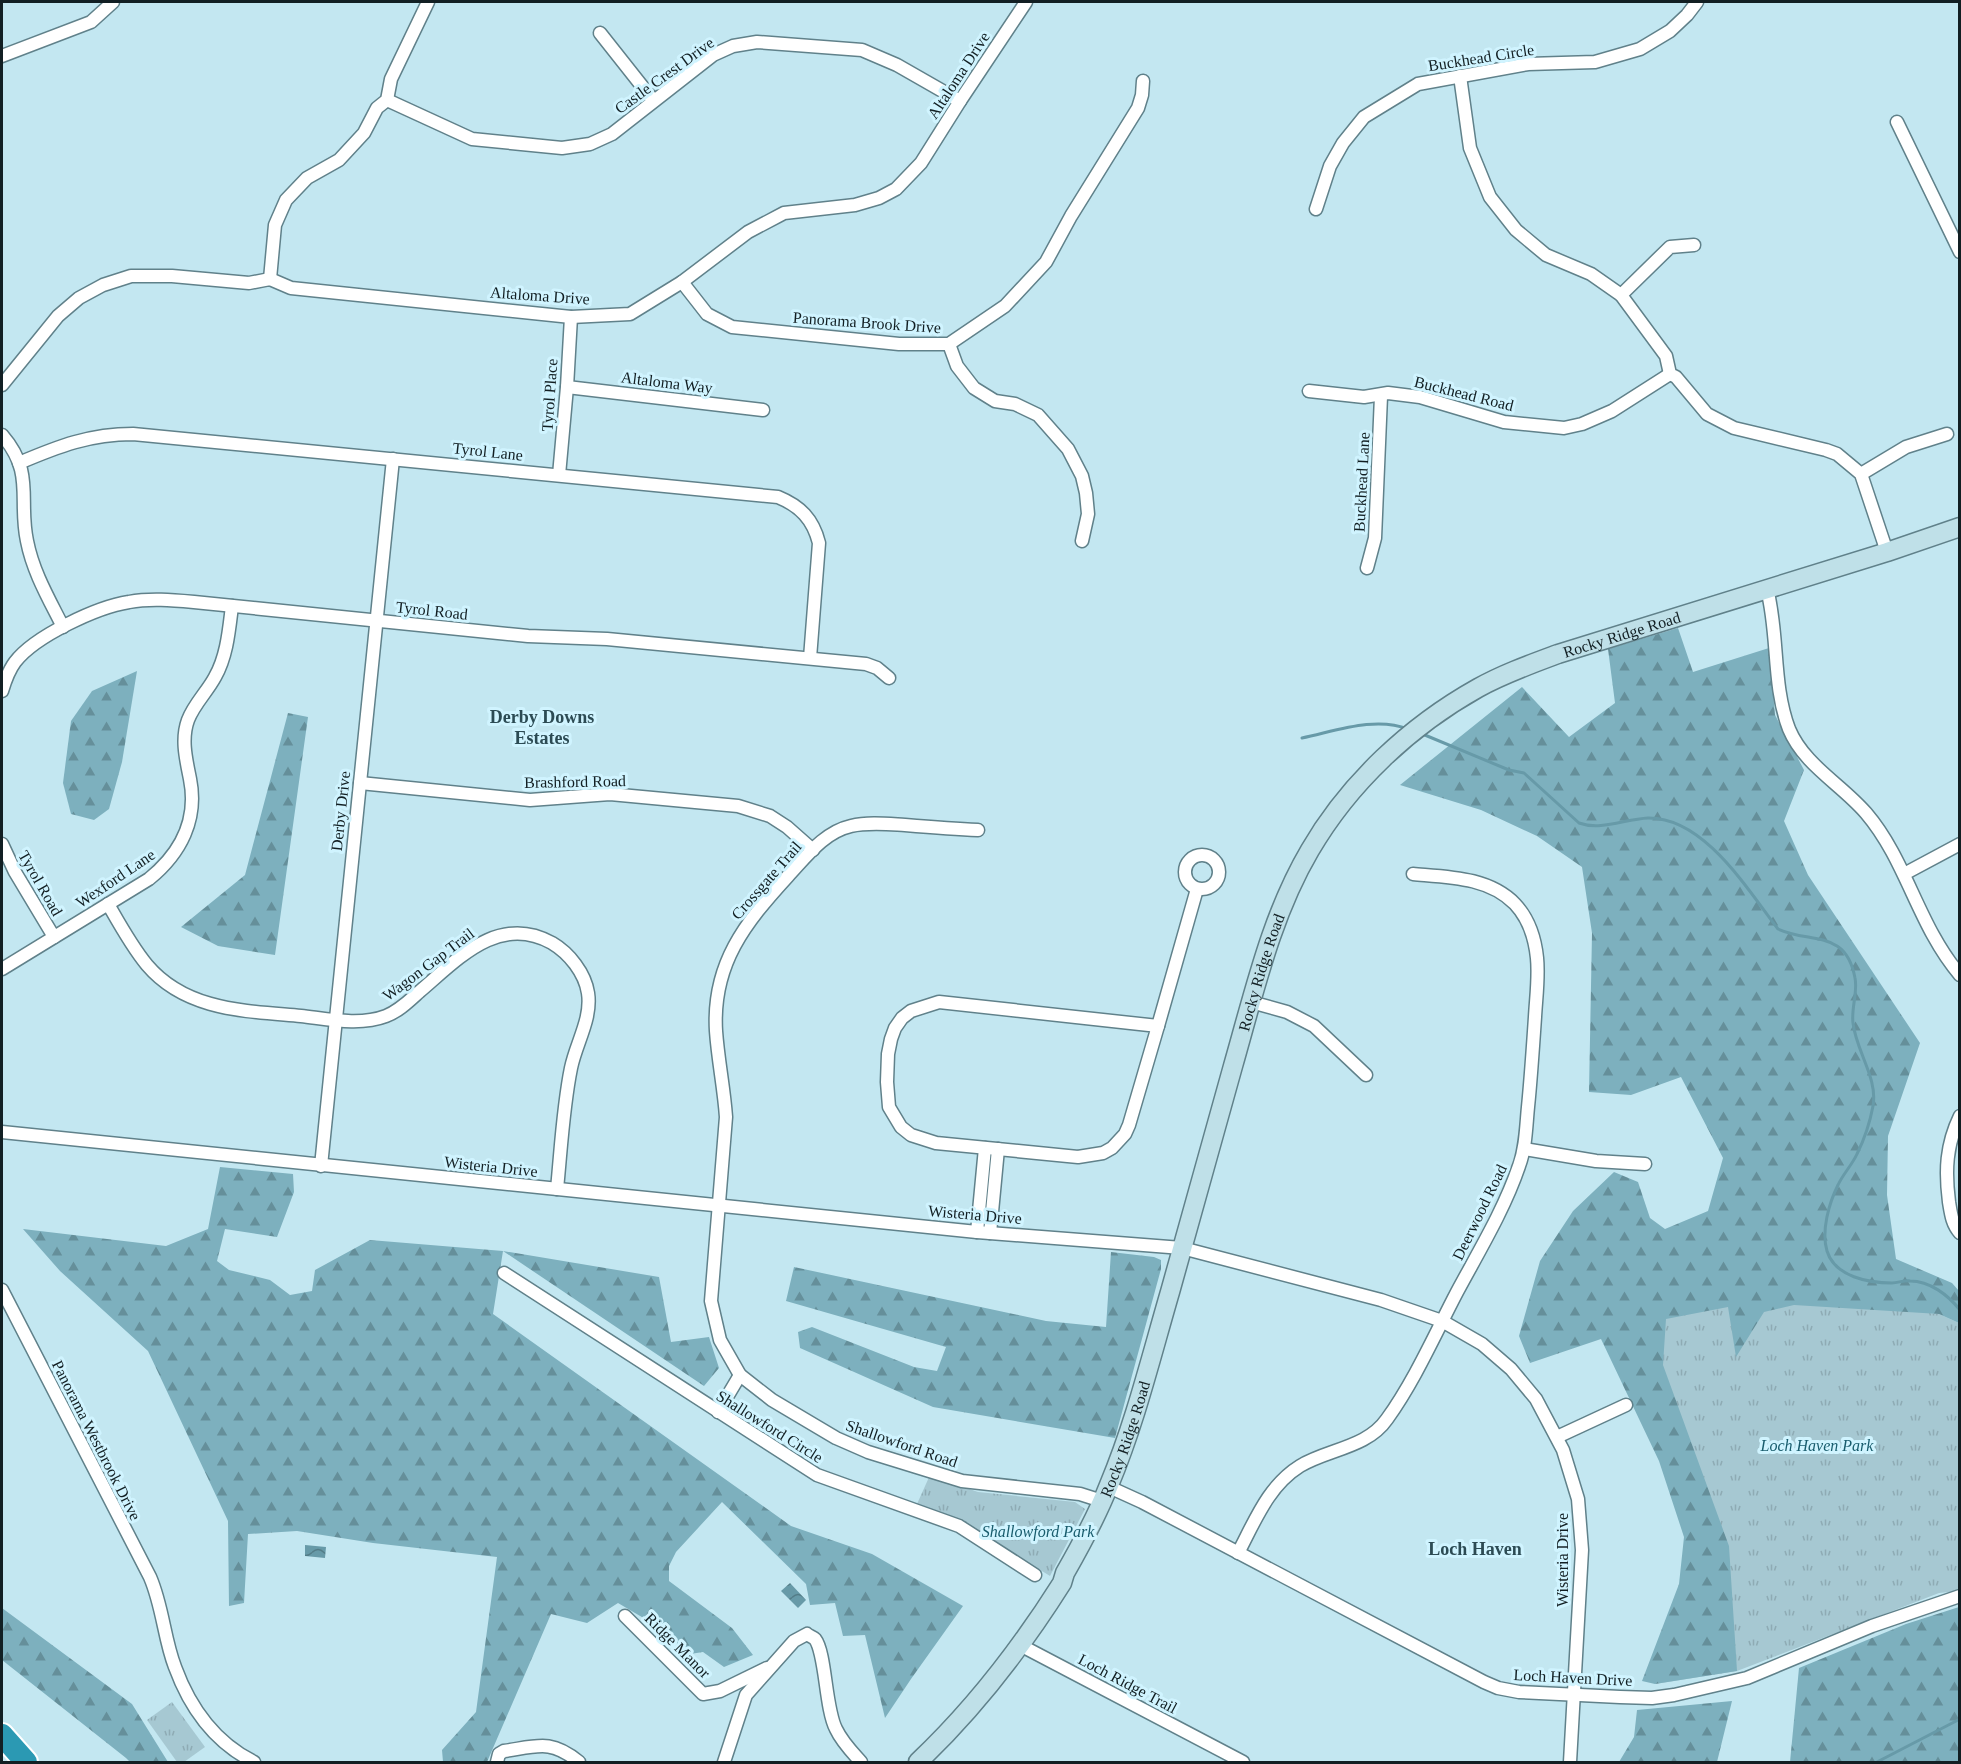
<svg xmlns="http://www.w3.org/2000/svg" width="1961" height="1764" font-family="'Times New Roman',serif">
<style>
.grass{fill:url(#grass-tufts)}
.forest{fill:url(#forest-firs)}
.water{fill:url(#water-waves)}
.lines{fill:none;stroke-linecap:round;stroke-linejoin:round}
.stream{stroke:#679aa8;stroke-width:3}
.minor-casing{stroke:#60818a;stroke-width:15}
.secondary-casing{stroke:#60818a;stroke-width:21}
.motorway-casing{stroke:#fff;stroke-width:26}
.minor{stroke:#fff;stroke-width:12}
.secondary{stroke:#bfe0e8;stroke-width:18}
.motorway{stroke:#2b99b3;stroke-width:22}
.labels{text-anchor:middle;stroke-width:6;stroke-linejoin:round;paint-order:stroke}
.street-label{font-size:16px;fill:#121f23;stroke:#d0f4ff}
.park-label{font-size:16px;font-style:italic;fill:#185c6d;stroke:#d0f4ff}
.neighbourhood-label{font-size:18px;font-weight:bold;fill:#2c4b54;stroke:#d0f4ff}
</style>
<defs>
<pattern id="grass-tufts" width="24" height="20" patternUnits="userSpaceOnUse" patternTransform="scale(1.5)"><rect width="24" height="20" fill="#a6c8d2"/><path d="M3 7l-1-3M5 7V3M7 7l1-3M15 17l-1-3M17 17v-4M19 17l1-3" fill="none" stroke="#8eabb4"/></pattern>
<pattern id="forest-firs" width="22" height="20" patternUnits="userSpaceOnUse" patternTransform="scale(1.5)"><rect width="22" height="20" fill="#7db0be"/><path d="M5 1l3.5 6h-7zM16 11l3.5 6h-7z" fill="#658f9a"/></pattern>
<pattern id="water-waves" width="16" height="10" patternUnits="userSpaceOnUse" patternTransform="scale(1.5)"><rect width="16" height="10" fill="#679aa8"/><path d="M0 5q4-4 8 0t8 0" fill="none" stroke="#537d88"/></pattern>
</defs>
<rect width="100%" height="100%" fill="#c3e7f1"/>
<g class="grass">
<path d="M 1762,1295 L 1939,1314 L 1959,1323 L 1959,1591 L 1939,1593 L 1737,1671 L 1655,1684 L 1694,1557 L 1626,1321 Z"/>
<path d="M 930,1475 L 978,1492 L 1075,1502 L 1085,1509 L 1050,1576 L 963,1522 L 917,1504 Z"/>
<path d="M 172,1702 L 205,1747 L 184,1762 L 177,1762 L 147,1720 Z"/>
</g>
<g class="forest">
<path d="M 1678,628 L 1693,672 L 1769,648 L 1775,715 L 1804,770 L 1784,821 L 1808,875 L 1920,1043 L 1888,1136 L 1887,1195 L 1896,1259 L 1952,1283 L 1959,1291 L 1959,1323 L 1939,1314 L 1794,1305 L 1764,1312 L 1736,1357 L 1728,1307 L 1666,1319 L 1663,1365 L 1729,1546 L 1737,1671 L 1655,1684 L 1642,1681 L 1679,1584 L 1684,1537 L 1659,1461 L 1601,1339 L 1530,1363 L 1519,1336 L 1540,1261 L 1573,1211 L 1614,1172 L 1638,1182 L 1650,1218 L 1665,1229 L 1708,1211 L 1723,1158 L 1681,1077 L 1631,1095 L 1589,1092 L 1592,933 L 1582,867 L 1537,836 L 1481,810 L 1400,785 L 1522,687 L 1569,737 L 1615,703 L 1608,649 Z"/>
<path d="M 137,671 L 122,762 L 109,809 L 94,820 L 71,814 L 63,783 L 71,721 L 92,691 Z"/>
<path d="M 288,713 L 308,717 L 275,955 L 218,946 L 181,927 L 245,875 Z"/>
<path d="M 220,1167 L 293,1174 L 294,1192 L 277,1237 L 225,1229 L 217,1261 L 229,1270 L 270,1280 L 290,1295 L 312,1291 L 315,1270 L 370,1240 L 503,1251 L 659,1277 L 671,1342 L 709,1337 L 719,1368 L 704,1386 L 503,1251 L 493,1314 L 791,1526 L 872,1554 L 963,1606 L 911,1679 L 885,1718 L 865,1635 L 843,1636 L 835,1603 L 810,1605 L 806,1584 L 722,1502 L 676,1552 L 669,1566 L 669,1581 L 732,1628 L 753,1655 L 724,1667 L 703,1652 L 690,1654 L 652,1623 L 618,1603 L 587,1623 L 551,1614 L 487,1762 L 443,1762 L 442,1750 L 476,1712 L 497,1557 L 373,1543 L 297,1531 L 248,1534 L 244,1603 L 229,1606 L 228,1521 L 148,1351 L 60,1271 L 23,1229 L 166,1246 L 208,1229 Z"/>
<path d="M 1111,1252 L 1154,1257 L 1161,1260 L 1161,1269 L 1115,1438 L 933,1407 L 800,1348 L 798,1332 L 812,1327 L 914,1367 L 937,1371 L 946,1347 L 786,1301 L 794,1267 L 1046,1321 L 1106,1327 Z"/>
<path d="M 1959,1607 L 1959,1762 L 1790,1762 L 1799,1668 L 1906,1624 Z"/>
<path d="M 2,1608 L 132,1704 L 168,1762 L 130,1762 L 126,1758 L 2,1660 Z"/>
<path d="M 1732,1701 L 1717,1762 L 1619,1762 L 1634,1737 L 1637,1710 Z"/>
</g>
<g class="water">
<path d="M 305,1545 L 326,1547 L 325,1558 L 305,1556 Z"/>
<path d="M 790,1583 L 806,1600 L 798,1608 L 781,1591 Z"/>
</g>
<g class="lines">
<g class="stream">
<path d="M 1420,733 L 1509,770 L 1524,773 L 1579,823 C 1601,831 1625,819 1648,818 C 1704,817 1747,889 1778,929 C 1811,944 1846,929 1855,978 C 1858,992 1851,1008 1853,1023 C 1856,1051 1878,1078 1873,1106 C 1870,1122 1864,1140 1857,1154 C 1852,1165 1843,1174 1838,1185 C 1829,1203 1821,1231 1827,1251 C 1835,1277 1869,1283 1892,1283 C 1898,1283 1904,1280 1910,1281 C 1930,1281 1948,1295 1960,1310"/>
<path d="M 1302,738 C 1336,731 1375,716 1408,729"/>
<path d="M 1877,1762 L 1960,1719"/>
</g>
<defs>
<g id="minor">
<path d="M 600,33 L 653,100"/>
<path d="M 2,56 L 91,22 L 113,2"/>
<path d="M 1460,76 L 1470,148 L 1490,197 L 1516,230 L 1546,255 L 1591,274 L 1621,295 L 1666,356 L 1670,374 L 1676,377 L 1707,414 L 1734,428 L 1826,450 L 1837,454 L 1861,474 L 1887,552"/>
<path d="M 387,100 L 472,139 L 562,148 L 590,144 L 612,134 L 713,55 L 733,46 L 757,42 L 862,50 L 897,65 L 960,101"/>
<path d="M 1897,122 L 1960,252"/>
<path d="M 1316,209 L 1330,166 L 1343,143 L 1364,117 L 1418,84 L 1528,64 L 1595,62 L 1640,49 L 1670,31 L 1687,15 L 1697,2"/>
<path d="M 270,279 L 275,225 L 286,200 L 307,178 L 339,160 L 364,133 L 377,108 L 387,100 L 391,79 L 428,2"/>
<path d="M 682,282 L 707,314 L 732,327 L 899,344 L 949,344 L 1005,306 L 1046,262 L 1071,216 L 1138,108 L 1142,95 L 1143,81"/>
<path d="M 1621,295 L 1670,247 L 1694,245"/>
<path d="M 949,344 L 957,366 L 974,388 L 995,401 L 1015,404 L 1038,415 L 1068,449 L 1082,476 L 1086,493 L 1088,514 L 1082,541"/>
<path d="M 2,385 L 58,316 L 79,298 L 103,285 L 131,276 L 172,276 L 249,283 L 270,279 L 291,288 L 571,317 L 630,314 L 682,282 L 748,232 L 784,213 L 855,205 L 879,198 L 896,189 L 921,163 L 960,101 L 1026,2"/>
<path d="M 567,387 L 763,410"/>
<path d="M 1309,391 L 1364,397 L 1388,393 L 1420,397 L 1504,422 L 1564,428 L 1582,424 L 1612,411 L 1670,374"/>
<path d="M 2,435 C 35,473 18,499 27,541 C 33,572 49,599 63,627"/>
<path d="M 19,463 C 59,446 90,434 133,434 L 778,497 C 800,506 813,519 819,543 L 810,658"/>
<path d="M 1861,474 L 1906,447 L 1947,434"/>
<path d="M 559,475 L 567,387 L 571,317"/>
<path d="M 1367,568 L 1375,538 L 1381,396"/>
<path d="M 1767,589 C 1779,635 1772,684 1789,729 C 1804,765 1841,784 1866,813 C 1907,861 1918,926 1960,975"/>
<path d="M 2,691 C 5,681 9,670 15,662 C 35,636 97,607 129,602 C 150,598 172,600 194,602 L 528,636 L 607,639 L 866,664 L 877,668 L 889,678"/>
<path d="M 360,783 L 530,800 L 610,794 L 738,806 L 770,816 L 787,827 L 813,850"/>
<path d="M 978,830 C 954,829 929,827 905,825 C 887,824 868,822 851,826 C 824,832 806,857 788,876 C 745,923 712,964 716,1031 C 718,1060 724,1088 726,1117 L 711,1301 L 720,1340 L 740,1375 L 772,1400 L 836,1438 L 868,1452 L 962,1481 L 1080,1494 L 1102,1501"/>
<path d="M 2,844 L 15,872 L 54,937"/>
<circle cx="1202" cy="872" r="17"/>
<path d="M 1904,874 L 1960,844"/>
<path d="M 108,904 C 120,925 132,947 147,965 C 186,1011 246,1011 301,1016 C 328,1019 360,1026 386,1016 C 399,1011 409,1001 419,992 C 457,960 498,913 552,943 C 569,953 585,973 588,993 C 592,1019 576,1043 571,1068 C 563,1107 561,1149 557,1189"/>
<path d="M 2,969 L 149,879 C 181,853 198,819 190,779 C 186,759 181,739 188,720 C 194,704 207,692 215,677 C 227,656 229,630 232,606"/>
<path d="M 939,1002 L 1158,1026 L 1129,1125 L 1125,1134 L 1112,1148 L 1103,1153 L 1078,1157 L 936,1143 L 911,1135 L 901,1127 L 889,1107 L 887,1082 L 888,1054 L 891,1039 L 895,1028 L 902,1018 L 911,1011 Z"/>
<path d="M 1251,1002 L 1287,1012 L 1314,1026 L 1366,1075"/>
<path d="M 1158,1026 L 1197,889"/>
<path d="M 1960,1116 C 1946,1145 1945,1171 1949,1202 C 1951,1214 1952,1224 1960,1233"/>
<path d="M 2,1132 L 977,1232 L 1182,1248 L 1381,1300 L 1442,1321 L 1482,1344 L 1511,1369 L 1536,1399 L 1563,1450 L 1578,1499 L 1582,1550 L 1570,1762"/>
<path d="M 1524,1149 L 1596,1161 L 1645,1164"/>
<path d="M 321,1166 L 393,459"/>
<path d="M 977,1232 L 985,1148"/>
<path d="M 990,1233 L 998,1149"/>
<path d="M 504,1273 L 817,1475 L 959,1526 L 1035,1575"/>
<path d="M 2,1290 L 150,1577 C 163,1607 164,1639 175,1667 C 190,1708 214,1742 254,1762"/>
<path d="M 718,1412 L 740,1375"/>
<path d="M 1557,1437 L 1626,1405"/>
<path d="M 1109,1487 L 1142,1502 L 1484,1682 L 1498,1688 L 1519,1692 L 1620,1697 L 1652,1698 L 1674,1695 L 1747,1678 L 1872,1626 L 1960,1596"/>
<path d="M 1238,1553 C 1255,1521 1268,1486 1300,1466 C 1328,1449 1367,1448 1387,1419 C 1415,1380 1435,1334 1457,1292 C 1479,1251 1504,1210 1519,1166 C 1526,1147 1526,1127 1528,1107 C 1531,1077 1533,1047 1535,1017 C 1536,998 1539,977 1537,958 C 1535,938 1529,919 1515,904 C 1489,877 1448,877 1413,874"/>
<path d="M 625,1616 L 703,1694 L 720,1691 L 767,1668"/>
<path d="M 1020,1645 L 1243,1762"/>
<path d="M 497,1762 L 499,1754 L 504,1751 C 538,1746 551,1739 579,1762"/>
<path d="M 724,1762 L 746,1695 L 794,1641 L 807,1634 C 809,1636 813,1637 815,1639 C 826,1653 825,1708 836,1729 C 842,1742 852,1752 861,1762"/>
</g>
<g id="secondary">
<path id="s1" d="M 918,1762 C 974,1709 1021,1648 1062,1583 L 1065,1573 C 1081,1545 1097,1516 1109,1485 C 1135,1423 1151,1357 1170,1292 C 1191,1217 1212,1141 1233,1066 C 1254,993 1271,916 1310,850 C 1349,783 1410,726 1478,688 C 1503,674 1531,664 1558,654 L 1887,552 L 1960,527"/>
</g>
<path id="motorway" d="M 2,1735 L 26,1762"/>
</defs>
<use href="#minor" class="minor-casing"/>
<use href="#secondary" class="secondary-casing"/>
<use href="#motorway" class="motorway-casing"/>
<use href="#minor" class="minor"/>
<use href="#secondary" class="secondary"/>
<use href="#motorway" class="motorway"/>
</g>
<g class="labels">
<g class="street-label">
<text transform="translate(1481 57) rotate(-9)" y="6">Buckhead Circle</text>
<text transform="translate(664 75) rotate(-36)" y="6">Castle Crest Drive</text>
<text transform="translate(958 75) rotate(-57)" y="6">Altaloma Drive</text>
<text transform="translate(540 295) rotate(4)" y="6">Altaloma Drive</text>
<text transform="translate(867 322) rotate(4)" y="6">Panorama Brook Drive</text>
<text transform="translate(667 382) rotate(7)" y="6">Altaloma Way</text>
<text transform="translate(1464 393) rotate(14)" y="6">Buckhead Road</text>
<text transform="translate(549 395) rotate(-86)" y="6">Tyrol Place</text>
<text transform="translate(488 451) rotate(6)" y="6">Tyrol Lane</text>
<text transform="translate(1361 482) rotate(-87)" y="6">Buckhead Lane</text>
<text transform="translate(432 610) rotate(6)" y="6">Tyrol Road</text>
<text dy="6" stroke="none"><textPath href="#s1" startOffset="1396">Rocky Ridge Road</textPath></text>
<text transform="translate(575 781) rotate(-1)" y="6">Brashford Road</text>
<text transform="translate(340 811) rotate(-84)" y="6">Derby Drive</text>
<text transform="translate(115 878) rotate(-34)" y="6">Wexford Lane</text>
<text transform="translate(766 880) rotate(-49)" y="6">Crossgate Trail</text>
<text transform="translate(41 883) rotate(60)" y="6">Tyrol Road</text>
<text transform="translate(428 964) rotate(-37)" y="6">Wagon Gap Trail</text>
<text dy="6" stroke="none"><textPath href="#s1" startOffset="874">Rocky Ridge Road</textPath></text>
<text transform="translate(491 1166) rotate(6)" y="6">Wisteria Drive</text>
<text transform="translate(1479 1212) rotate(-64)" y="6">Deerwood Road</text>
<text transform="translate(975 1214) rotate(5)" y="6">Wisteria Drive</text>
<text transform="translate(770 1426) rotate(32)" y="6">Shallowford Circle</text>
<text dy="6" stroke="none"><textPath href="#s1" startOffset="388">Rocky Ridge Road</textPath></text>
<text transform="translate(97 1440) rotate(63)" y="6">Panorama Westbrook Drive</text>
<text transform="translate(902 1443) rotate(19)" y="6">Shallowford Road</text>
<text transform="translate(1562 1560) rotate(-90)" y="6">Wisteria Drive</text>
<text transform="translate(678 1645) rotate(45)" y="6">Ridge Manor</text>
<text transform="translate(1573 1677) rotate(3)" y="6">Loch Haven Drive</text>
<text transform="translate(1128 1683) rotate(28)" y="6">Loch Ridge Trail</text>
</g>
<g class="park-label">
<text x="1817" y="1451">Loch Haven Park</text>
<text x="1038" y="1537">Shallowford Park</text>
</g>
<g class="neighbourhood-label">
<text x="542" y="723">Derby Downs<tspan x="542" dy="21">Estates</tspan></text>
<text x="1475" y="1555">Loch Haven</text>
</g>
</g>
<rect width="1961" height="1764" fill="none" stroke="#121f23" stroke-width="6"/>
</svg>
